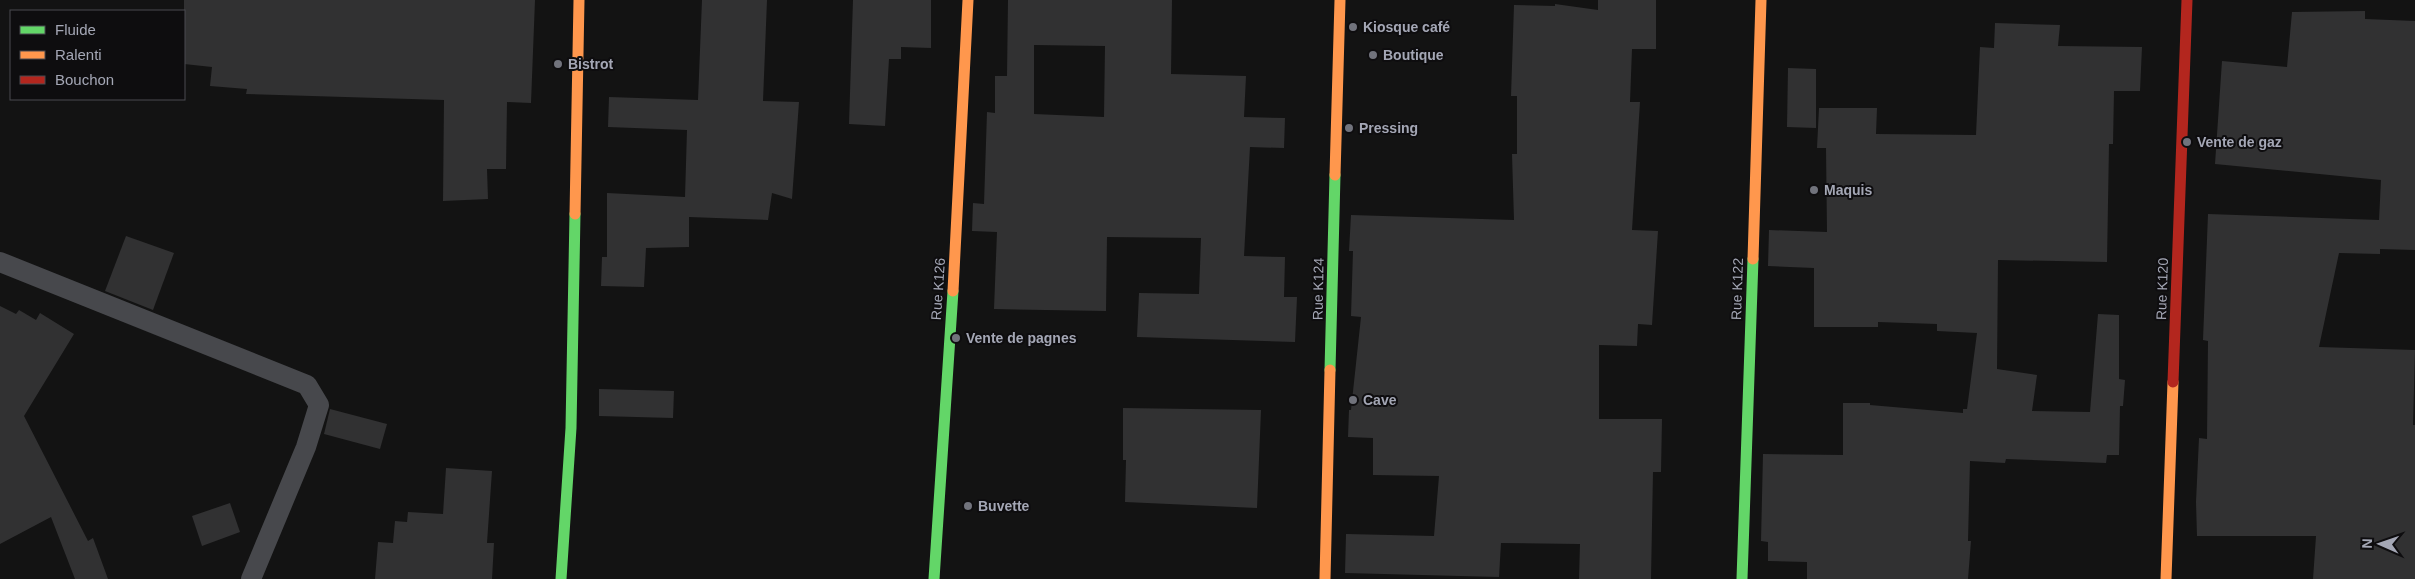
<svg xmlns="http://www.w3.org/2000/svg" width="2415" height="579" font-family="Arial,sans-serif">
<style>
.building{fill:#313132;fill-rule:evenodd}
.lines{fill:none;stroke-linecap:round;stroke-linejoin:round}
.lane{stroke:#47484c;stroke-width:20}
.fast{stroke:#63d668;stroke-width:11}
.slow{stroke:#ff974d;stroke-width:11}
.jam{stroke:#b3261e;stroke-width:11}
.poi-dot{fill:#71737c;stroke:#0e0d0f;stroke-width:2}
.labels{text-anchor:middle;stroke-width:4;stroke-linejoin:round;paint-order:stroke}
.poi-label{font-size:14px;font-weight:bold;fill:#a4a7b5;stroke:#0e0d0f;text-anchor:start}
.street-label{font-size:14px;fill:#a4a7b5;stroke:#0e0d0f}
</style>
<rect width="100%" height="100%" fill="#131313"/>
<g class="building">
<path d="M 184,0 L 535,0 L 531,103 L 507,102 L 506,169 L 487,169 L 488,199 L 443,201 L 444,100 L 246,94 L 247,89 L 210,86 L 212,67 L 184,64 Z"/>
<path d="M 702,0 L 767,0 L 763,101 L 799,102 L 792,199 L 772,193 L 768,220 L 689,217 L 689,247 L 646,248 L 644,287 L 601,286 L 602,257 L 607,257 L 607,193 L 685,197 L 687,130 L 608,127 L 609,97 L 698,100 Z"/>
<path d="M 853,0 L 931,0 L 931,48 L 901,47 L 901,59 L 889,59 L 885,126 L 849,124 Z"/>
<path d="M 1008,0 L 1172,0 L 1171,74 L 1246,76 L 1244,117 L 1285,118 L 1284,148 L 1250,147 L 1244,256 L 1285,257 L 1284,297 L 1297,297 L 1295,342 L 1137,337 L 1139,293 L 1199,294 L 1201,238 L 1107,237 L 1106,311 L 994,309 L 997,232 L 972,231 L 973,203 L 984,204 L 987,112 L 995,113 L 995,76 L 1007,76 ZM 1034,45 L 1105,46 L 1104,117 L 1034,114 Z"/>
<path d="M 1598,0 L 1656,0 L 1656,49 L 1632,49 L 1630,102 L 1640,102 L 1632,230 L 1658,231 L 1652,325 L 1638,324 L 1637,346 L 1599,345 L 1599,419 L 1662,419 L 1661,472 L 1653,472 L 1651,579 L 1579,579 L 1580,544 L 1501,543 L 1499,577 L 1345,573 L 1346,534 L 1434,536 L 1439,476 L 1373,475 L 1373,438 L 1348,437 L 1349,410 L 1351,410 L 1361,317 L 1351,316 L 1353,251 L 1349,251 L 1351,215 L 1514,220 L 1512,154 L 1517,154 L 1517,96 L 1511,96 L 1514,5 L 1555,6 L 1555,4 L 1598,10 Z"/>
<path d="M 2365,11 L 2365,19 L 2415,21 L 2415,250 L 2380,249 L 2380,254 L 2339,253 L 2319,347 L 2415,350 L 2413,425 L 2415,425 L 2415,579 L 2313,579 L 2316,536 L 2197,536 L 2196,502 L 2199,438 L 2207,439 L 2208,341 L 2203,340 L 2208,214 L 2379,220 L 2381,180 L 2215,164 L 2222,61 L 2287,67 L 2292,12 Z"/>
<path d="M 1995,23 L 2060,25 L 2058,46 L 2142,47 L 2140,91 L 2114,91 L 2113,144 L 2109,144 L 2107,262 L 1998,260 L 1997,369 L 2037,375 L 2032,411 L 2090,412 L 2098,314 L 2119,315 L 2119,379 L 2125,380 L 2123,406 L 2120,406 L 2119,455 L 2107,455 L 2106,463 L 2006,459 L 2005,463 L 1970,461 L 1968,541 L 1971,541 L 1968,579 L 1807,579 L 1807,562 L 1768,561 L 1768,542 L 1761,541 L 1763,454 L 1843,455 L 1843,403 L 1870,403 L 1870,405 L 1963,413 L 1963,409 L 1967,409 L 1977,333 L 1937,331 L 1937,324 L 1878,322 L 1878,327 L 1814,327 L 1814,268 L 1768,266 L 1769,230 L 1827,232 L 1826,148 L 1817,148 L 1819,108 L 1877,108 L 1876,134 L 1976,135 L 1980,47 L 1994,48 Z"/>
<path d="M 1788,68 L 1816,69 L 1816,128 L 1787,127 Z"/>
<path d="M 126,236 L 174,253 L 153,310 L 105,291 Z"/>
<path d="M 0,306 L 16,314 L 19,310 L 36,320 L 40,313 L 74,334 L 24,416 L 88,541 L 93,538 L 108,579 L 75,579 L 51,517 L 0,544 Z"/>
<path d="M 599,389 L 674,391 L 673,418 L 599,416 Z"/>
<path d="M 1123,408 L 1261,410 L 1257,508 L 1125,502 L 1126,460 L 1123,460 Z"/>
<path d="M 330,409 L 387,424 L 380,449 L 324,434 Z"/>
<path d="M 446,468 L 492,471 L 487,543 L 494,543 L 492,579 L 375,579 L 378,542 L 393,543 L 395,521 L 407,522 L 408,512 L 443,514 Z"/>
<path d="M 230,503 L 240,532 L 202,546 L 192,516 Z"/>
</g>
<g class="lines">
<path class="lane" d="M 0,262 L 307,385 L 319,405 L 306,447 L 251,579"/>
<g class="fast">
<path d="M 1330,370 L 1335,175"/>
<path d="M 561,579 L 571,428 L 575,214"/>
<path d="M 934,579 L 953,291"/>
<path d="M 1742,579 L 1753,259"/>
</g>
<g class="slow">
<path d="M 1335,175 L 1340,0"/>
<path d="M 575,214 L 579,0"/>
<path d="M 1753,259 L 1761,0"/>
<path d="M 953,291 L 968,0"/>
<path d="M 1325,579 L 1330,370"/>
<path d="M 2166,579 L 2173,382"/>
</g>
<path class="jam" d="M 2173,382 L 2187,0"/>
</g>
<g class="poi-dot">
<circle cx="1353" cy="27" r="5"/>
<circle cx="1373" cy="55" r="5"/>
<circle cx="558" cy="64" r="5"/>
<circle cx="1349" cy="128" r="5"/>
<circle cx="2187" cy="142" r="5"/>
<circle cx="1814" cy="190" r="5"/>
<circle cx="956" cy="338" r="5"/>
<circle cx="1353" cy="400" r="5"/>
<circle cx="968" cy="506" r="5"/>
</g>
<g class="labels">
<g class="poi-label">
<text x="1363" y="32">Kiosque café</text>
<text x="1383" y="60">Boutique</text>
<text x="568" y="69">Bistrot</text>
<text x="1359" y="133">Pressing</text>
<text x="2197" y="147">Vente de gaz</text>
<text x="1824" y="195">Maquis</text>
<text x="966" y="343">Vente de pagnes</text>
<text x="1363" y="405">Cave</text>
<text x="978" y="511">Buvette</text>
</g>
<g class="street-label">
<text transform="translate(938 289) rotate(-86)" y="5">Rue K126</text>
<text transform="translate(1318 289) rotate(-89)" y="5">Rue K124</text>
<text transform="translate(1737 289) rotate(-88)" y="5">Rue K122</text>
<text transform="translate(2162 289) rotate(-88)" y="5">Rue K120</text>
</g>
</g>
<rect x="10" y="10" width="175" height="90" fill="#0e0d0f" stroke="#4a4b51"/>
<rect x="20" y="26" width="25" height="8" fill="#63d668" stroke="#4a4b51"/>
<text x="55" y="35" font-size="15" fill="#a4a7b5">Fluide</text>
<rect x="20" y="51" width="25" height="8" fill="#ff974d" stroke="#4a4b51"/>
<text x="55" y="60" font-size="15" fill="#a4a7b5">Ralenti</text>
<rect x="20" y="76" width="25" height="8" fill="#b3261e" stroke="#4a4b51"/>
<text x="55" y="85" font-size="15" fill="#a4a7b5">Bouchon</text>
<g transform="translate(2380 544) rotate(272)" stroke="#0e0d0f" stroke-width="4" paint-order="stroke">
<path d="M0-4L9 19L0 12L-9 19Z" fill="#a4a7b5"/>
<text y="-8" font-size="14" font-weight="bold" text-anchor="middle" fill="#a4a7b5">N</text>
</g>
</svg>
